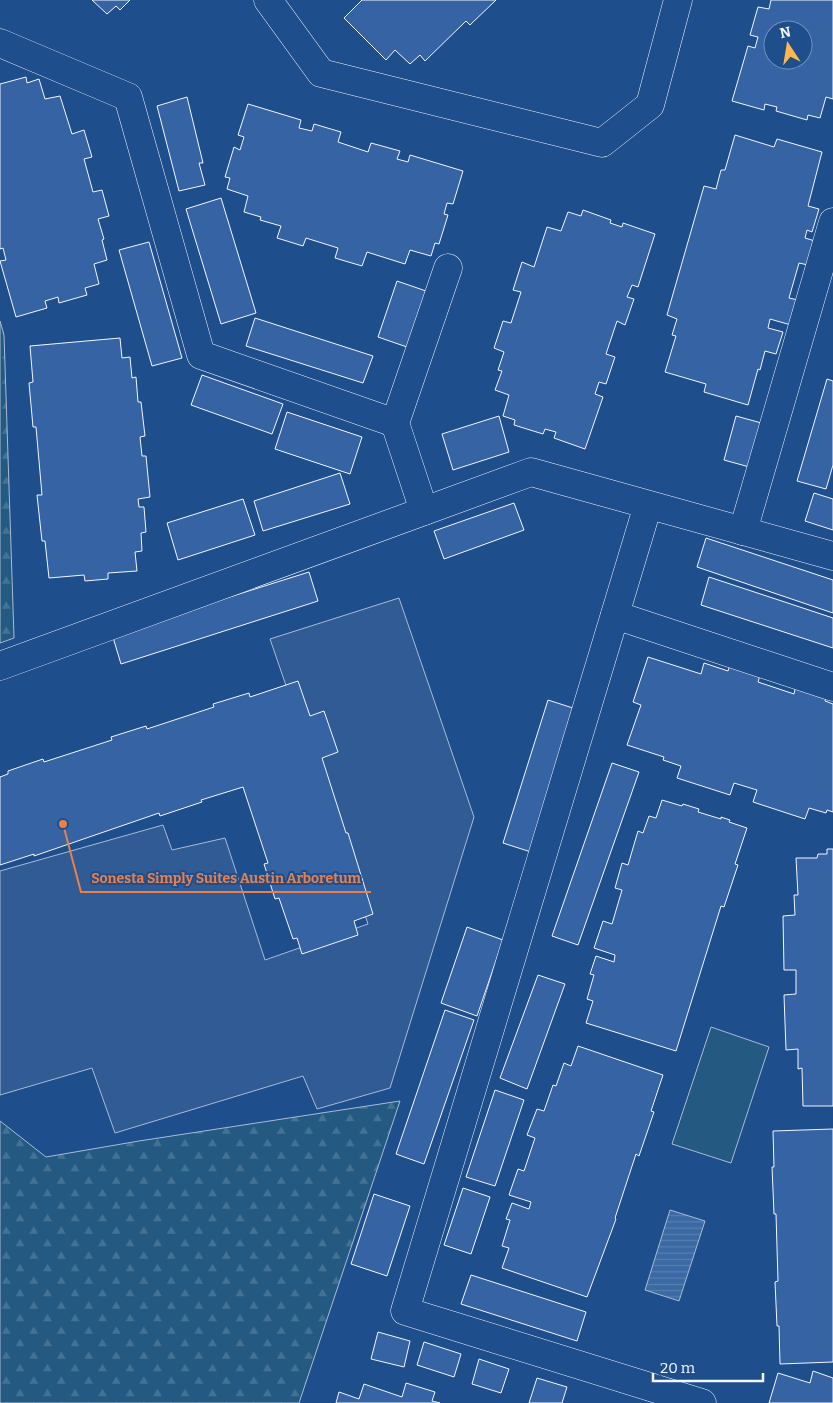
<svg xmlns="http://www.w3.org/2000/svg" width="833" height="1403" font-family="Bitter,serif">
<style>
.forest{fill:url(#forest-firs);stroke:#a8bbd7}
.pitch{fill:#245a82;stroke:#a8bbd7}
.parking{fill:#305b95;stroke:#a8bbd7}
.water{fill:url(#water-rules);stroke:#a8bbd7}
.building{fill:#3563a3;stroke:#f2f6ff;fill-rule:evenodd}
.lines{fill:none;stroke-linecap:round;stroke-linejoin:round}
.minor-casing{stroke:#f2f6ff;stroke-width:29}
.minor{stroke:#1f4e8c;stroke-width:28}
.leader{fill:none;stroke:#ea8049;stroke-width:2}
.callout-dot{fill:#ea8049;stroke:#1f4e8c;stroke-width:2}
.callout-label{font-size:14px;text-anchor:middle;font-weight:bold;fill:#ea8049;stroke:#1f4e8c;stroke-width:4;stroke-linejoin:round;paint-order:stroke}
</style>
<defs>
<pattern id="forest-firs" width="22" height="20" patternUnits="userSpaceOnUse" patternTransform="scale(1.25)"><rect width="22" height="20" fill="#245a82"/><path d="M5 1l3.5 6h-7zM16 11l3.5 6h-7z" fill="#447295"/></pattern>
<pattern id="water-rules" width="6" height="5" patternUnits="userSpaceOnUse" patternTransform="scale(1.25)"><rect width="6" height="5" fill="#3b69a3"/><path d="M0 2.5h6" fill="none" stroke="#587fb1"/></pattern>
</defs>
<rect width="100%" height="100%" fill="#1f4e8c"/>
<g class="forest">
<path d="M 0,321 L 4,335 L 14,638 L 0,643 Z"/>
<path d="M 400,1101 L 299,1403 L 0,1403 L 0,1121 L 46,1157 L 139,1141 Z"/>
</g>
<path class="pitch" d="M 711,1027 L 769,1047 L 731,1163 L 672,1144 Z"/>
<path class="parking" d="M 399,598 L 474,817 L 390,1088 L 317,1109 L 303,1076 L 115,1133 L 92,1068 L 0,1095 L 0,871 L 163,825 L 172,850 L 225,838 L 265,960 L 368,924 L 270,639 Z"/>
<path class="water" d="M 670,1210 L 705,1221 L 679,1301 L 645,1290 Z"/>
<g class="building">
<path d="M 92,0 L 130,0 L 120,10 L 116,6 L 107,14 Z"/>
<path d="M 362,0 L 496,0 L 470,25 L 466,21 L 425,61 L 420,55 L 410,64 L 395,50 L 386,60 L 344,18 Z"/>
<path d="M 771,0 L 833,0 L 833,99 L 826,97 L 820,118 L 808,115 L 807,120 L 776,111 L 777,107 L 765,104 L 764,110 L 732,101 L 748,46 L 755,48 L 758,37 L 750,35 L 758,7 L 769,9 ZM 773,30 L 803,30 L 803,60 L 773,60 Z"/>
<path d="M 26,77 L 27,83 L 39,79 L 45,99 L 60,96 L 72,134 L 84,130 L 92,157 L 84,159 L 93,192 L 102,190 L 109,216 L 98,219 L 104,239 L 102,240 L 107,260 L 94,264 L 99,284 L 85,288 L 87,295 L 59,303 L 58,297 L 45,301 L 47,308 L 16,317 L 0,261 L 6,260 L 3,248 L 0,249 L 0,84 Z"/>
<path d="M 187,97 L 203,163 L 199,163 L 205,185 L 179,191 L 157,106 Z"/>
<path d="M 248,104 L 301,120 L 299,128 L 312,131 L 314,124 L 341,132 L 338,142 L 368,152 L 371,143 L 400,151 L 397,159 L 408,162 L 410,155 L 463,171 L 453,204 L 447,203 L 444,214 L 448,215 L 439,244 L 435,243 L 431,256 L 410,250 L 405,264 L 367,252 L 362,266 L 335,258 L 338,248 L 306,238 L 303,246 L 277,238 L 281,226 L 260,220 L 261,217 L 244,212 L 248,196 L 227,189 L 230,178 L 225,177 L 234,147 L 240,150 L 244,137 L 238,135 Z"/>
<path d="M 735,135 L 774,147 L 777,139 L 822,152 L 808,206 L 819,209 L 812,232 L 807,230 L 805,238 L 815,241 L 808,265 L 799,263 L 789,298 L 798,300 L 791,325 L 770,319 L 768,328 L 783,332 L 776,354 L 765,351 L 760,370 L 758,369 L 748,405 L 704,392 L 706,384 L 665,372 L 676,336 L 672,335 L 677,319 L 667,315 L 704,186 L 716,189 L 721,170 L 725,170 Z"/>
<path d="M 221,198 L 256,313 L 221,324 L 186,209 Z"/>
<path d="M 583,210 L 611,220 L 610,223 L 622,227 L 623,223 L 655,234 L 638,287 L 632,285 L 627,297 L 634,299 L 625,325 L 617,321 L 606,354 L 615,357 L 606,384 L 599,382 L 595,394 L 603,397 L 585,449 L 554,438 L 556,432 L 545,429 L 543,434 L 514,425 L 515,420 L 503,416 L 509,395 L 495,390 L 502,371 L 498,370 L 504,352 L 494,348 L 503,321 L 511,323 L 521,292 L 513,290 L 522,262 L 534,267 L 547,227 L 561,231 L 568,212 L 581,216 Z"/>
<path d="M 149,242 L 182,358 L 152,366 L 119,250 Z"/>
<path d="M 397,281 L 426,291 L 407,347 L 378,337 Z"/>
<path d="M 255,318 L 373,356 L 363,383 L 246,346 Z"/>
<path d="M 120,338 L 122,358 L 130,357 L 132,378 L 136,377 L 138,402 L 141,402 L 145,436 L 140,437 L 142,456 L 146,456 L 150,497 L 138,499 L 139,507 L 144,507 L 146,532 L 141,533 L 142,551 L 135,552 L 137,571 L 108,573 L 108,579 L 85,581 L 84,575 L 49,578 L 45,541 L 42,541 L 37,495 L 42,495 L 36,427 L 33,427 L 29,383 L 33,382 L 30,346 Z"/>
<path d="M 202,375 L 283,404 L 272,434 L 191,405 Z"/>
<path d="M 827,379 L 833,381 L 833,465 L 826,489 L 797,481 Z"/>
<path d="M 287,412 L 362,437 L 350,474 L 275,449 Z"/>
<path d="M 499,416 L 509,452 L 453,470 L 442,434 Z"/>
<path d="M 736,416 L 765,424 L 753,468 L 724,460 Z"/>
<path d="M 340,473 L 350,504 L 263,531 L 254,501 Z"/>
<path d="M 814,493 L 833,499 L 833,530 L 805,521 Z"/>
<path d="M 243,499 L 255,535 L 178,560 L 167,523 Z"/>
<path d="M 514,503 L 524,530 L 444,559 L 434,531 Z"/>
<path d="M 706,538 L 833,580 L 833,613 L 697,567 Z"/>
<path d="M 309,572 L 318,601 L 121,664 L 112,634 Z"/>
<path d="M 709,577 L 833,618 L 833,648 L 701,605 Z"/>
<path d="M 648,657 L 701,674 L 704,663 L 728,671 L 730,665 L 760,675 L 758,682 L 794,694 L 796,685 L 827,695 L 825,701 L 833,704 L 833,812 L 827,810 L 826,813 L 809,808 L 805,819 L 753,802 L 757,790 L 734,783 L 730,795 L 677,778 L 681,766 L 663,760 L 664,757 L 627,745 L 641,705 L 633,702 Z"/>
<path d="M 298,681 L 310,716 L 324,711 L 338,752 L 322,758 L 346,833 L 348,833 L 373,914 L 354,921 L 358,935 L 302,954 L 297,938 L 293,939 L 279,898 L 275,899 L 264,864 L 268,863 L 243,787 L 201,800 L 202,802 L 160,816 L 159,813 L 34,856 L 34,854 L 0,865 L 0,777 L 8,774 L 8,771 L 43,759 L 44,762 L 112,740 L 111,737 L 146,726 L 147,729 L 214,707 L 213,704 L 249,693 L 250,697 Z"/>
<path d="M 548,700 L 576,709 L 531,852 L 503,843 Z"/>
<path d="M 612,763 L 639,772 L 578,945 L 552,936 Z"/>
<path d="M 662,800 L 682,806 L 683,804 L 699,809 L 698,812 L 721,819 L 721,817 L 730,820 L 729,822 L 747,828 L 735,864 L 738,865 L 724,907 L 721,906 L 676,1051 L 586,1023 L 593,1001 L 587,999 L 594,975 L 590,974 L 596,956 L 614,962 L 615,955 L 594,948 L 603,921 L 612,924 L 622,890 L 615,888 L 622,863 L 628,865 L 638,831 L 643,833 L 649,816 L 656,818 Z"/>
<path d="M 827,849 L 833,849 L 833,1106 L 803,1106 L 802,1068 L 798,1069 L 798,1049 L 786,1050 L 784,995 L 796,994 L 796,970 L 784,970 L 783,916 L 795,915 L 794,895 L 798,895 L 796,858 L 817,858 L 818,854 L 827,854 Z"/>
<path d="M 467,927 L 503,940 L 477,1016 L 441,1003 Z"/>
<path d="M 538,975 L 565,984 L 527,1089 L 500,1078 Z"/>
<path d="M 445,1010 L 474,1020 L 424,1164 L 396,1154 Z"/>
<path d="M 578,1046 L 663,1075 L 651,1111 L 654,1112 L 639,1156 L 636,1154 L 615,1218 L 616,1219 L 587,1297 L 502,1268 L 509,1248 L 502,1246 L 510,1220 L 506,1219 L 512,1203 L 529,1209 L 531,1202 L 509,1195 L 518,1169 L 524,1171 L 535,1138 L 527,1135 L 537,1109 L 544,1111 L 553,1085 L 556,1086 L 564,1063 L 571,1066 Z"/>
<path d="M 495,1090 L 524,1100 L 495,1186 L 466,1177 Z"/>
<path d="M 833,1129 L 833,1362 L 780,1364 L 779,1326 L 777,1326 L 775,1282 L 778,1281 L 776,1214 L 774,1214 L 772,1167 L 774,1167 L 773,1131 Z"/>
<path d="M 463,1188 L 490,1197 L 471,1254 L 444,1245 Z"/>
<path d="M 374,1194 L 410,1206 L 387,1276 L 351,1264 Z"/>
<path d="M 471,1275 L 586,1312 L 577,1341 L 461,1304 Z"/>
<path d="M 378,1332 L 410,1341 L 404,1367 L 371,1359 Z"/>
<path d="M 424,1342 L 461,1354 L 454,1377 L 417,1365 Z"/>
<path d="M 479,1359 L 509,1369 L 501,1393 L 472,1384 Z"/>
<path d="M 813,1371 L 833,1378 L 833,1403 L 769,1403 L 778,1373 L 810,1383 Z"/>
<path d="M 537,1378 L 567,1387 L 562,1403 L 529,1403 Z"/>
<path d="M 406,1383 L 435,1392 L 432,1401 L 440,1403 L 336,1403 L 339,1392 L 359,1399 L 364,1384 L 402,1397 Z"/>
</g>
<g class="lines">
<defs>
<g id="minor">
<path d="M 268,0 L 321,73 L 602,143 L 650,105 L 678,0"/>
<path d="M 0,43 L 128,97 L 201,355 L 395,423"/>
<path d="M 648,505 L 405,1311 L 702,1403"/>
<path d="M 424,511 L 395,423 L 448,268"/>
<path d="M 743,531 L 833,222"/>
<path d="M 615,615 L 833,687"/>
<path d="M 0,666 L 531,472 L 833,556"/>
</g>
</defs>
<use href="#minor" class="minor-casing"/>
<use href="#minor" class="minor"/>
</g>
<path class="leader" d="M63 824L81 892H371"/>
<circle class="callout-dot" cx="63" cy="824" r="5"/>
<g class="callout-label">
<text x="226" y="883">Sonesta Simply Suites Austin Arboretum</text>
</g>
<g transform="translate(788 45) rotate(348)"><circle r="24" fill="#1f4e8c" stroke="#7391ba"/>
<path d="M0-4L9 19L0 12L-9 19Z" fill="#ffb74d"/>
<text y="-8" font-size="14" font-weight="bold" text-anchor="middle" fill="#f2f6ff">N</text>
</g>
<path d="M653 1373v8h110v-8" fill="none" stroke="#f2f6ff" stroke-width="2.5"/>
<text x="660" y="1373" font-size="15" fill="#f2f6ff" stroke="#1f4e8c" stroke-width="4" paint-order="stroke">20 m</text>
</svg>
